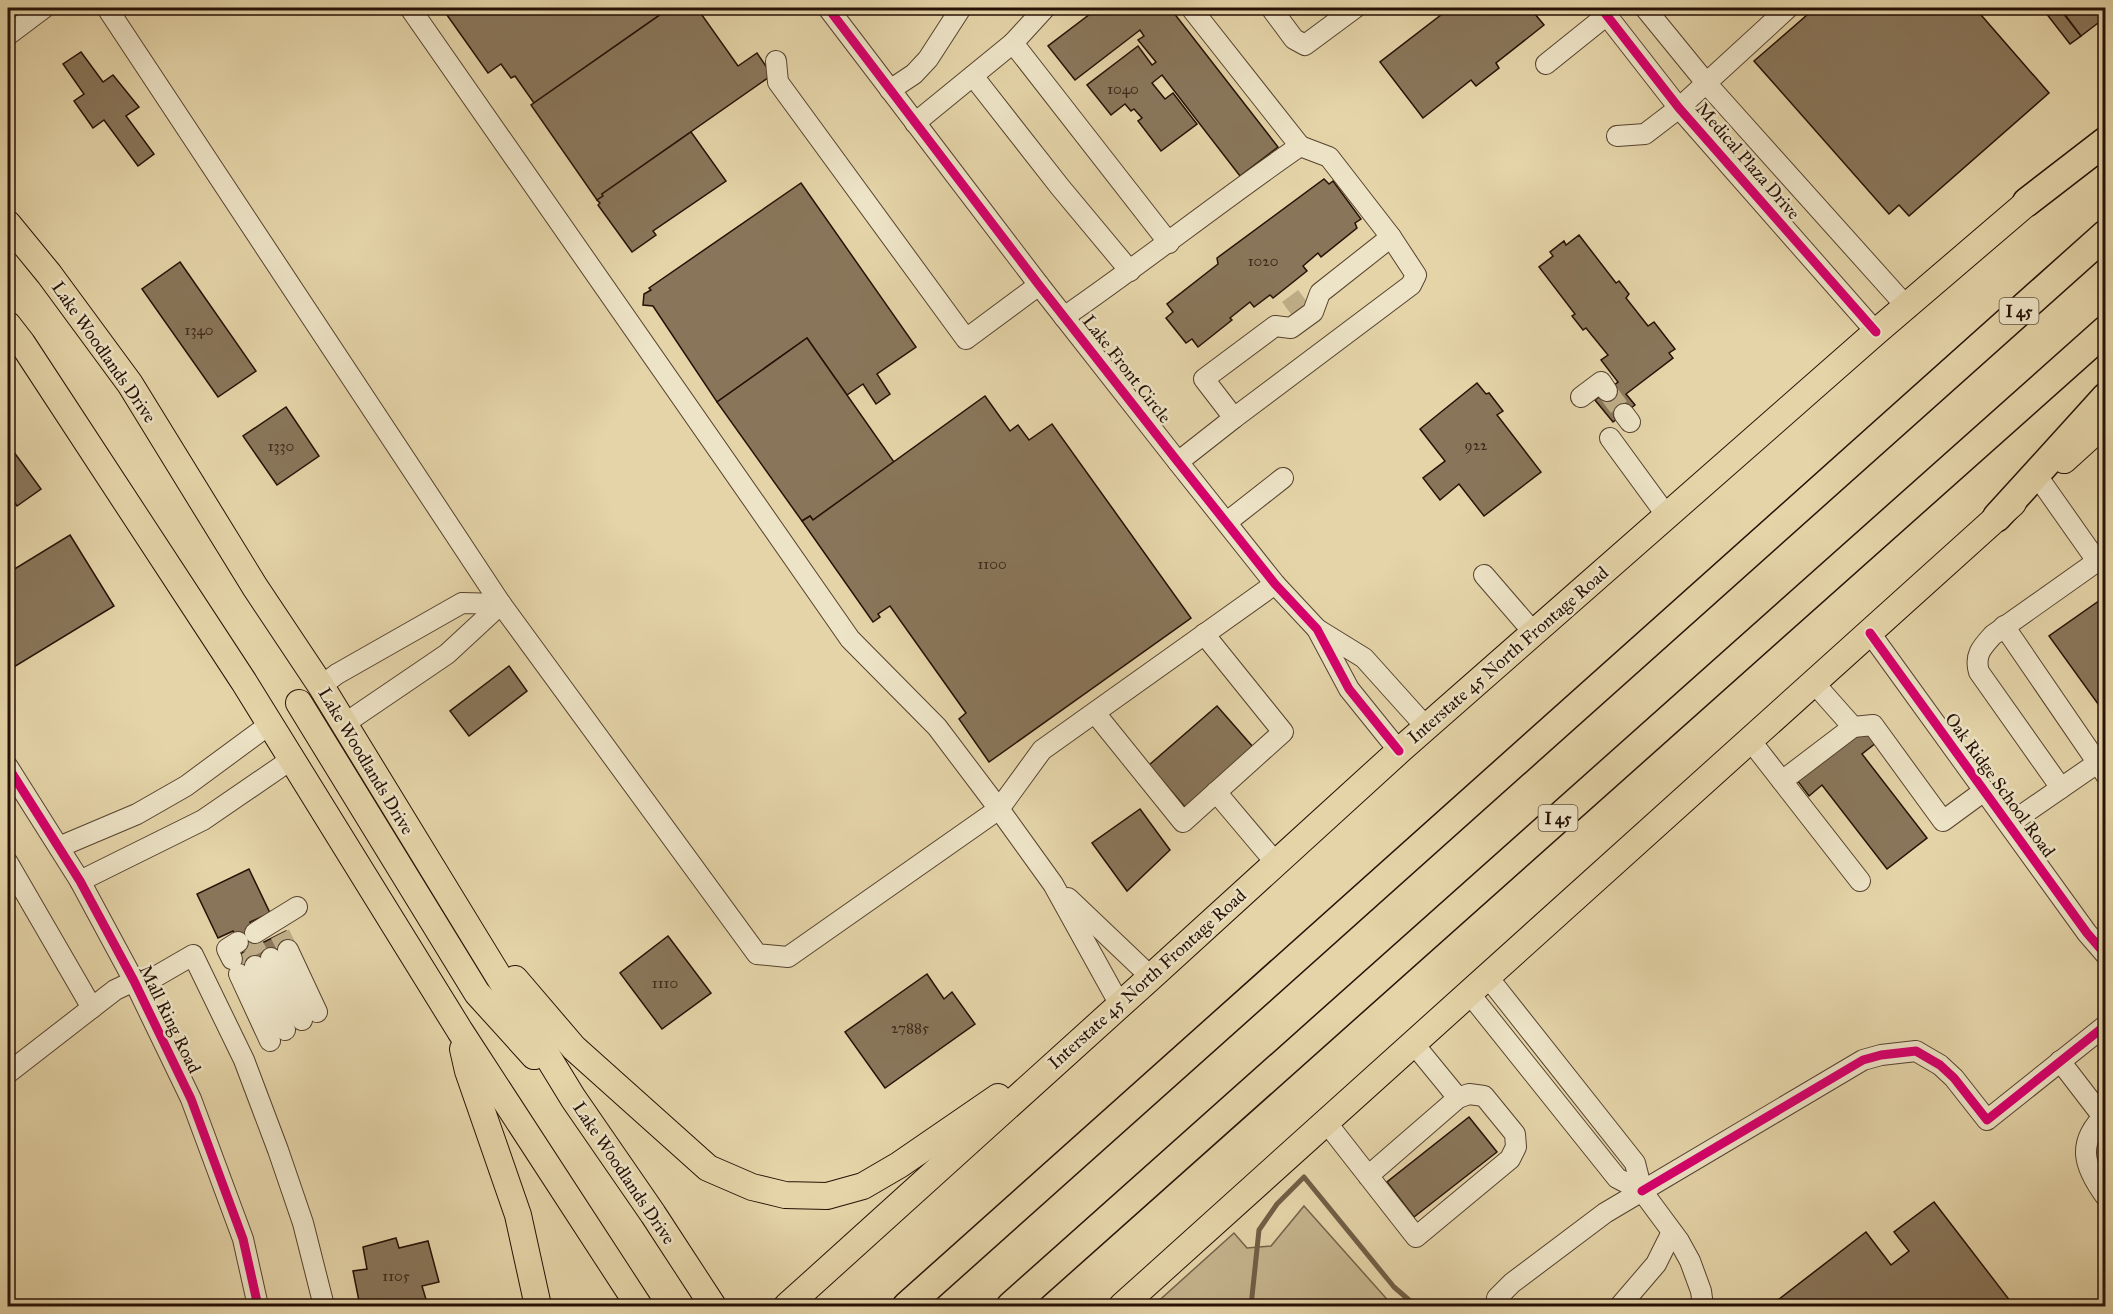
<svg xmlns="http://www.w3.org/2000/svg" width="2113" height="1314" font-family="'IM FELL Great Primer',serif">
<style>
.green{fill:#c4b38c;stroke:#756249;stroke-width:1.5}
.lines{fill:none;stroke-linecap:round;stroke-linejoin:round}
.stream{stroke:#715e46;stroke-width:5}
.building{fill:#89765a;stroke:#261106;stroke-width:1.5}
.minor-tunnel{stroke:#bead88;stroke-width:20;stroke-dasharray:20 10;stroke-linecap:butt}
.minor-casing{stroke:#56422e;stroke-width:22}
.major-casing{stroke:#261106;stroke-width:28}
.highway-casing{stroke:#261106;stroke-width:31}
.minor{stroke:#ede3c6;stroke-width:20}
.major{stroke:#e4d4a8;stroke-width:26}
.highway{stroke:#e4d4a8;stroke-width:28}
.cycleway-casing{stroke:#ede3c6;stroke-width:13}
.cycleway{stroke:#d6006c;stroke-width:9}
.labels{text-anchor:middle;stroke-width:5;stroke-linejoin:round;paint-order:stroke}
.number-label{font-size:15px;fill:#3f2a1b}
.shield{fill:#ede3c6;stroke:#625040;stroke-width:1.5}
.shield-label{font-size:16px;font-weight:bold;fill:#261106}
.street-label{font-size:18px;fill:#261106;stroke:#ede3c6}
</style>
<rect width="100%" height="100%" fill="#e4d4a8"/>
<filter id="stains"><feTurbulence type="fractalNoise" baseFrequency=".00333" numOctaves="4"/><feColorMatrix values="0 0 0 0 .2 0 0 0 0 .09 0 0 0 0 .02 0 0 0 .5 -.17"/></filter>
<radialGradient id="worn" r=".72"><stop offset=".6" stop-color="#630" stop-opacity="0"/><stop offset="1" stop-color="#630" stop-opacity=".3"/></radialGradient>
<path class="green" d="M 1304,1206 L 1393,1306 L 1153,1306 L 1234,1233 L 1247,1248 L 1271,1246 Z"/>
<g class="lines">
<path class="stream" d="M 1251,1306 L 1259,1230 L 1277,1204 L 1304,1177 L 1394,1287 L 1416,1306"/>
</g>
<g class="building">
<path d="M 442,8 L 662,8 L 665,11 L 534,103 L 515,76 L 511,78 L 501,64 L 488,73 Z"/>
<path d="M 670,8 L 697,8 L 738,66 L 757,53 L 772,75 L 602,194 L 603,196 L 597,200 L 531,105 Z"/>
<path d="M 1098,8 L 1170,8 L 1278,147 L 1240,176 L 1162,75 L 1152,83 L 1165,99 L 1173,93 L 1197,124 L 1161,151 L 1138,121 L 1142,118 L 1134,109 L 1131,111 L 1125,104 L 1111,115 L 1087,85 L 1138,46 L 1152,65 L 1156,62 L 1138,40 L 1144,36 L 1140,30 L 1075,80 L 1048,46 Z"/>
<path d="M 1450,8 L 1530,8 L 1544,25 L 1496,63 L 1499,68 L 1476,86 L 1471,80 L 1423,118 L 1380,62 Z"/>
<path d="M 1815,8 L 1975,8 L 2049,93 L 1909,216 L 1899,205 L 1889,214 L 1754,61 Z"/>
<path d="M 2042,8 L 2059,8 L 2081,36 L 2070,44 Z"/>
<path d="M 2060,8 L 2106,8 L 2106,17 L 2081,36 Z"/>
<path d="M 81,52 L 103,82 L 113,75 L 139,107 L 126,116 L 154,154 L 138,166 L 104,120 L 93,128 L 74,101 L 84,94 L 63,64 Z"/>
<path d="M 691,132 L 726,181 L 653,231 L 656,235 L 632,252 L 598,205 L 600,203 L 597,200 L 603,196 L 602,194 Z"/>
<path d="M 1324,179 L 1329,184 L 1333,181 L 1361,219 L 1355,223 L 1357,228 L 1321,257 L 1318,253 L 1303,266 L 1307,271 L 1273,298 L 1270,295 L 1254,307 L 1250,302 L 1230,318 L 1232,320 L 1198,347 L 1192,339 L 1186,343 L 1166,318 L 1173,312 L 1167,304 L 1218,264 L 1217,258 Z"/>
<path d="M 801,183 L 916,347 L 877,374 L 890,394 L 876,404 L 863,384 L 847,395 L 807,338 L 717,402 L 653,306 L 643,305 L 644,294 L 651,290 L 649,288 Z"/>
<path d="M 1579,235 L 1616,283 L 1619,281 L 1629,294 L 1626,298 L 1648,326 L 1654,322 L 1675,349 L 1669,353 L 1673,358 L 1626,394 L 1635,405 L 1613,422 L 1595,400 L 1618,382 L 1601,360 L 1608,355 L 1586,328 L 1583,330 L 1572,316 L 1575,314 L 1539,267 L 1553,256 L 1550,252 L 1564,241 L 1566,245 Z"/>
<path d="M 180,262 L 256,371 L 218,397 L 142,289 Z"/>
<path d="M 807,338 L 894,462 L 813,520 L 810,516 L 802,521 L 717,402 Z"/>
<path d="M 1477,383 L 1486,394 L 1489,393 L 1503,411 L 1497,415 L 1541,472 L 1484,516 L 1459,484 L 1440,500 L 1423,478 L 1445,461 L 1420,429 Z"/>
<path d="M 985,396 L 1010,431 L 1018,425 L 1029,440 L 1052,424 L 1191,618 L 989,762 L 959,719 L 966,713 L 890,606 L 878,614 L 880,617 L 873,622 L 802,521 L 810,516 L 813,520 Z"/>
<path d="M 286,407 L 319,456 L 277,485 L 243,436 Z"/>
<path d="M 8,444 L 41,489 L 17,506 L 8,493 Z"/>
<path d="M 70,535 L 114,606 L 9,670 L 8,668 L 8,573 Z"/>
<path d="M 2106,596 L 2106,715 L 2049,636 Z"/>
<path d="M 509,666 L 527,691 L 469,736 L 450,711 Z"/>
<path d="M 1217,706 L 1253,747 L 1185,807 L 1149,765 Z"/>
<path d="M 1864,728 L 1876,743 L 1862,754 L 1927,838 L 1887,869 L 1822,785 L 1809,796 L 1797,780 Z"/>
<path d="M 1140,809 L 1170,850 L 1127,891 L 1092,843 Z"/>
<path d="M 249,869 L 270,913 L 250,922 L 260,944 L 286,931 L 294,947 L 234,976 L 227,961 L 243,953 L 233,931 L 218,938 L 197,894 Z"/>
<path d="M 668,936 L 711,993 L 662,1029 L 620,973 Z"/>
<path d="M 927,974 L 944,999 L 952,992 L 975,1024 L 885,1088 L 845,1032 Z"/>
<path d="M 1469,1117 L 1497,1152 L 1414,1217 L 1387,1182 Z"/>
<path d="M 1934,1202 L 2014,1306 L 1770,1306 L 1866,1232 L 1891,1265 L 1909,1251 L 1894,1232 Z"/>
<path d="M 396,1238 L 399,1248 L 428,1241 L 439,1282 L 422,1286 L 428,1306 L 360,1306 L 353,1271 L 367,1269 L 363,1247 Z"/>
</g>
<g class="lines">
<g class="minor-tunnel">
<path d="M 1288,310 L 1307,296"/>
<path d="M 1607,391 L 1624,414"/>
<path d="M 280,934 L 288,950"/>
<path d="M 249,936 L 262,962"/>
<path d="M 240,955 L 248,969"/>
</g>
<defs>
<g id="minor">
<path d="M 107,8 L 501,604 L 757,954 L 788,957 L 999,809 L 1042,750 L 1275,584"/>
<path d="M 410,8 L 850,639 L 937,727 L 999,809 L 1053,884 L 1120,1005"/>
<path d="M 828,8 L 1039,285 L 1178,462 L 1275,584 L 1317,629 L 1349,689 L 1399,751"/>
<path d="M 1191,8 L 1300,146"/>
<path d="M 1271,8 L 1294,39 L 1305,45 L 1355,8"/>
<path d="M 1601,8 L 1679,108 L 1876,332"/>
<path d="M 1645,8 L 1707,84 L 1906,306"/>
<path d="M 8,35 L 44,8"/>
<path d="M 1013,43 L 1045,8"/>
<path d="M 776,61 L 778,82 L 966,339 L 1039,285"/>
<path d="M 1546,64 L 1607,15"/>
<path d="M 973,76 L 1060,187 L 1130,271"/>
<path d="M 890,90 L 914,74 L 928,59 L 961,8"/>
<path d="M 915,123 L 1013,43 L 1169,243"/>
<path d="M 1617,136 L 1645,134 L 1679,108 L 1788,8"/>
<path d="M 1064,317 C 1144,262 1220,201 1300,146 L 1329,157 L 1391,237 L 1320,293 L 1313,312 L 1291,328 L 1275,326 L 1204,379 L 1234,418 L 1178,462"/>
<path d="M 1581,397 L 1601,382 L 1607,391"/>
<path d="M 1624,414 L 1630,422"/>
<path d="M 1234,418 L 1411,285 L 1416,275 L 1391,237"/>
<path d="M 1610,438 L 1667,516"/>
<path d="M 2040,480 L 2097,561"/>
<path d="M 1227,522 L 1283,478"/>
<path d="M 1484,575 L 1534,633"/>
<path d="M 2004,626 L 2106,775"/>
<path d="M 1317,629 L 1364,658 L 1426,727"/>
<path d="M 1870,633 L 2087,933 L 2106,955"/>
<path d="M 1814,683 L 1853,727 L 1873,725 L 1943,821 L 1984,791"/>
<path d="M 321,686 L 337,674 L 462,603 L 501,604"/>
<path d="M 1095,713 L 1183,822 L 1283,732 L 1204,634"/>
<path d="M 344,724 L 447,654 L 501,604"/>
<path d="M 1750,740 L 1860,881"/>
<path d="M 8,767 L 80,881 L 134,981 L 191,1099 L 243,1239 L 258,1306"/>
<path d="M 1782,781 L 1853,727"/>
<path d="M 2061,788 L 1979,672 C 1974,655 1982,647 1993,635 L 2106,555"/>
<path d="M 1216,792 L 1275,862"/>
<path d="M 2009,824 L 2106,757"/>
<path d="M 59,847 L 137,814 L 186,786 L 270,724"/>
<path d="M 8,863 L 92,1008"/>
<path d="M 80,881 L 203,820 L 292,759"/>
<path d="M 1068,898 L 1151,977"/>
<path d="M 255,933 L 297,907"/>
<path d="M 288,950 L 317,1012"/>
<path d="M 271,958 L 302,1020"/>
<path d="M 232,959 L 227,949 L 238,942"/>
<path d="M 255,966 L 285,1030"/>
<path d="M 239,974 L 270,1041"/>
<path d="M 1487,976 L 1635,1163 L 1642,1191 L 1679,1241 L 1690,1261 L 1701,1291 L 1703,1306"/>
<path d="M 1469,993 L 1617,1178 L 1642,1191"/>
<path d="M 1413,1043 L 1458,1098"/>
<path d="M 2060,1061 L 2103,1117"/>
<path d="M 8,1073 L 115,990 L 134,981 L 155,977 L 193,955 L 244,1060 L 278,1150 L 303,1223 L 324,1306"/>
<path d="M 2106,1114 C 2075,1143 2084,1167 2106,1197"/>
<path d="M 1326,1122 L 1416,1237 L 1510,1159 L 1516,1147 L 1515,1134 L 1484,1096 L 1469,1094 L 1458,1098 L 1368,1176"/>
<path d="M 1496,1306 L 1497,1298 L 1512,1283 L 1605,1213 L 1863,1060 L 1881,1055 L 1916,1051 L 1940,1065 L 1954,1078 L 1987,1120 L 2106,1025"/>
<path d="M 1620,1306 L 1656,1264 L 1672,1232"/>
</g>
<g id="major">
<path d="M 8,224 L 49,274 L 130,384 L 255,587 L 321,686 L 573,1098 L 653,1214 L 713,1306"/>
<path d="M 8,325 L 22,343 L 244,682 L 460,1031 L 639,1306"/>
<path d="M 2064,460 L 2106,422"/>
<path d="M 299,703 L 477,993 L 534,1056"/>
<path d="M 515,979 L 574,1048 L 708,1168 L 752,1187 L 785,1195 L 827,1196 L 863,1186 L 899,1165 L 998,1097"/>
<path d="M 463,1049 L 468,1071 L 518,1215 L 538,1306"/>
<path d="M 787,1306 L 1151,977 L 1399,751 L 1876,332 L 2042,190"/>
<path d="M 1122,1306 L 2013,503"/>
</g>
<g id="highway">
<path d="M 2027,202 L 2106,141"/>
<path d="M 1997,517 L 2106,397"/>
<path d="M 907,1306 L 2106,234"/>
<path d="M 1011,1306 L 2106,330"/>
</g>
</defs>
<use href="#minor" class="minor-casing"/>
<use href="#major" class="major-casing"/>
<use href="#highway" class="highway-casing"/>
<use href="#minor" class="minor"/>
<use href="#major" class="major"/>
<use href="#highway" class="highway"/>
<defs>
<g id="cycleway">
<path d="M 828,8 L 1039,285 L 1178,462 L 1275,584 L 1317,629 L 1349,689 L 1399,751"/>
<path d="M 1601,8 L 1679,108 L 1876,332"/>
<path d="M 1870,633 L 2087,933 L 2106,955"/>
<path d="M 8,767 L 80,881 L 134,981 L 191,1099 L 243,1239 L 258,1306"/>
<path d="M 1642,1191 L 1863,1060 L 1881,1055 L 1916,1051 L 1940,1065 L 1954,1078 L 1987,1120 L 2106,1025"/>
</g>
</defs>
<use href="#cycleway" class="cycleway-casing"/>
<use href="#cycleway" class="cycleway"/>
</g>
<g class="labels">
<g class="number-label">
<text x="1123" y="94">1040</text>
<text x="1263" y="266">1020</text>
<text x="199" y="335">1340</text>
<text x="1476" y="450">922</text>
<text x="281" y="451">1330</text>
<text x="992" y="569">1100</text>
<text x="665" y="988">1110</text>
<text x="910" y="1033">27885</text>
<text x="396" y="1281">1105</text>
</g>
<g class="shield">
<rect x="1999.5" y="298" width="39" height="26" rx="4.5"/>
<rect x="1538.5" y="805" width="39" height="26" rx="4.5"/>
</g>
<g class="shield-label">
<text x="2019" y="317">I 45</text>
<text x="1558" y="824">I 45</text>
</g>
<g class="street-label">
<text transform="translate(1748 161) rotate(49)" y="6">Medical Plaza Drive</text>
<text transform="translate(104 352) rotate(55)" y="6">Lake Woodlands Drive</text>
<text transform="translate(1127 369) rotate(52)" y="6">Lake Front Circle</text>
<text transform="translate(1508 655) rotate(-41)" y="6">Interstate 45 North Frontage Road</text>
<text transform="translate(366 761) rotate(59)" y="6">Lake Woodlands Drive</text>
<text transform="translate(2000 785) rotate(54)" y="6">Oak Ridge School Road</text>
<text transform="translate(1147 979) rotate(-42)" y="6">Interstate 45 North Frontage Road</text>
<text transform="translate(170 1019) rotate(64)" y="6">Mall Ring Road</text>
<text transform="translate(624 1173) rotate(56)" y="6">Lake Woodlands Drive</text>
</g>
</g>
<rect width="2113" height="1314" fill="none" stroke="#e4d4a8" stroke-width="30"/>
<rect x="9" y="9" width="2095" height="1296" fill="none" stroke="#261106" stroke-width="3"/>
<rect x="15" y="15" width="2083" height="1284" fill="none" stroke="#261106" stroke-width="1.5"/>
<rect width="100%" height="100%" filter="url(#stains)"/>
<rect width="100%" height="100%" fill="url(#worn)"/>
</svg>
